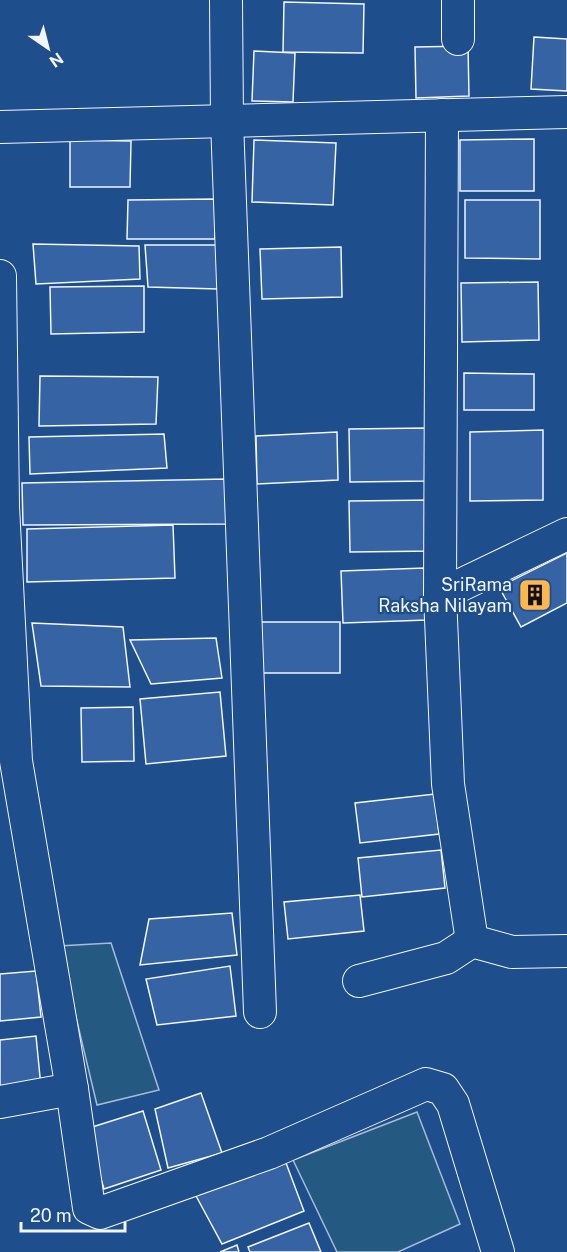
<svg xmlns="http://www.w3.org/2000/svg" width="567" height="1252" font-family="'Public Sans',sans-serif">
<style>
.green{fill:#245a82;stroke:#a8bbd7;stroke-width:1.5}
.building{fill:#3563a3;stroke:#f2f6ff;stroke-width:1.5}
.lines{fill:none;stroke-linecap:round;stroke-linejoin:round}
.street-casing{stroke:#f2f6ff;stroke-width:34}
.street{stroke:#1f4e8c;stroke-width:32}
.labels{text-anchor:middle;stroke-width:4.5;stroke-linejoin:round;paint-order:stroke}
.poi-label{font-size:18px;fill:#f2f6ff;stroke:#1f4e8c;text-anchor:end}
</style>
<rect width="100%" height="100%" fill="#1f4e8c"/>
<g class="green">
<path d="M 111,943 L 159,1090 L 97,1105 L 59,946 Z"/>
<path d="M 417,1112 L 460,1224 L 398,1252 L 337,1252 L 293,1160 Z"/>
</g>
<g class="building">
<path d="M 284,2 L 364,4 L 363,53 L 283,52 Z"/>
<path d="M 534,37 L 567,39 L 567,91 L 531,89 Z"/>
<path d="M 468,46 L 469,96 L 416,98 L 415,47 Z"/>
<path d="M 254,51 L 295,53 L 293,102 L 252,101 Z"/>
<path d="M 534,139 L 534,191 L 460,191 L 460,140 Z"/>
<path d="M 70,140 L 131,141 L 130,187 L 70,187 Z"/>
<path d="M 254,140 L 336,143 L 333,205 L 252,202 Z"/>
<path d="M 215,199 L 215,239 L 127,239 L 128,200 Z"/>
<path d="M 465,200 L 540,200 L 540,259 L 465,258 Z"/>
<path d="M 33,244 L 139,246 L 140,279 L 36,284 Z"/>
<path d="M 145,245 L 217,245 L 218,289 L 148,287 Z"/>
<path d="M 341,247 L 342,297 L 262,299 L 260,249 Z"/>
<path d="M 538,282 L 539,340 L 462,342 L 461,283 Z"/>
<path d="M 144,286 L 144,332 L 51,334 L 50,287 Z"/>
<path d="M 464,373 L 534,374 L 534,410 L 464,410 Z"/>
<path d="M 40,376 L 158,377 L 156,424 L 39,426 Z"/>
<path d="M 427,428 L 428,481 L 350,482 L 349,429 Z"/>
<path d="M 543,430 L 543,500 L 470,501 L 470,432 Z"/>
<path d="M 337,432 L 338,480 L 257,484 L 256,436 Z"/>
<path d="M 164,434 L 167,468 L 30,474 L 29,437 Z"/>
<path d="M 227,479 L 229,524 L 23,525 L 22,483 Z"/>
<path d="M 434,500 L 434,551 L 350,552 L 349,501 Z"/>
<path d="M 173,525 L 175,578 L 27,582 L 27,529 Z"/>
<path d="M 567,553 L 567,603 L 521,627 L 499,587 Z"/>
<path d="M 425,568 L 427,620 L 343,623 L 341,571 Z"/>
<rect x="259" y="622" width="81" height="51"/>
<path d="M 32,623 L 123,627 L 130,687 L 41,686 Z"/>
<path d="M 216,638 L 222,678 L 151,684 L 130,640 Z"/>
<path d="M 220,692 L 226,756 L 146,764 L 140,699 Z"/>
<path d="M 133,707 L 134,761 L 82,762 L 81,708 Z"/>
<path d="M 435,794 L 439,834 L 360,843 L 355,803 Z"/>
<path d="M 441,850 L 445,888 L 362,897 L 358,858 Z"/>
<path d="M 360,895 L 364,931 L 288,939 L 284,902 Z"/>
<path d="M 232,913 L 237,955 L 140,965 L 149,919 Z"/>
<path d="M 230,966 L 236,1016 L 157,1025 L 146,979 Z"/>
<path d="M 36,971 L 41,1017 L 0,1021 L 0,974 Z"/>
<path d="M 36,1036 L 41,1087 L 0,1091 L 0,1040 Z"/>
<path d="M 201,1093 L 222,1153 L 168,1168 L 155,1109 Z"/>
<path d="M 143,1111 L 161,1170 L 104,1189 L 86,1129 Z"/>
<path d="M 286,1163 L 304,1211 L 222,1244 L 195,1194 Z"/>
<path d="M 309,1223 L 321,1252 L 250,1252 L 248,1247 Z"/>
<path d="M 237,1245 L 239,1252 L 220,1252 Z"/>
</g>
<g class="lines">
<defs>
<g id="street">
<path d="M 226,0 L 227,121 L 260,1012"/>
<path d="M 458,39 L 458,0"/>
<path d="M 0,127 L 567,112"/>
<path d="M 0,276 L 3,506 L 16,761 L 72,1089 L 89,1208 L 100,1213 L 269,1153 L 426,1084 L 443,1089 L 453,1104 L 498,1252"/>
<path d="M 567,534 L 440,595 L 448,784 L 472,941 L 512,952 L 567,951"/>
<path d="M 440,595 L 442,115"/>
<path d="M 359,981 L 446,958 L 472,941"/>
<path d="M 0,1102 L 72,1089"/>
</g>
</defs>
<use href="#street" class="street-casing"/>
<use href="#street" class="street"/>
</g>
<defs>
<symbol id="building-square" viewBox="-11 -11 22 22"><rect x="-9" y="-9" width="18" height="18" rx="4" fill="#ffb74d" stroke="#1f4e8c"/><path d="M-4-6H4V6H1V3H-1V6H-4ZM-2.5-4.3h1.7v1.8h-1.7ZM.8-4.3h1.7v1.8H.8ZM-2.5-1h1.7V.8h-1.7ZM.8-1h1.7V.8H.8Z" fill="#111"/></symbol>
</defs>
<g fill-rule="evenodd">
<use href="#building-square" x="516" y="576" width="38" height="38"/>
</g>
<g class="labels">
<g class="poi-label">
<text x="512" y="591">SriRama<tspan x="512" dy="21">Raksha Nilayam</tspan></text>
</g>
</g>
<g transform="translate(48 48) rotate(145)" stroke="#1f4e8c" stroke-width="4.5" paint-order="stroke">
<path d="M0-4.5L10 22L0 15L-10 22Z" fill="#f2f6ff"/>
<text y="-9" font-size="16" font-weight="bold" text-anchor="middle" fill="#f2f6ff">N</text>
</g>
<path d="M21 1222v9h104v-9" fill="none" stroke="#f2f6ff" stroke-width="3"/>
<text x="30" y="1222" font-size="18" fill="#f2f6ff" stroke="#1f4e8c" stroke-width="4.5" paint-order="stroke">20 m</text>
</svg>
